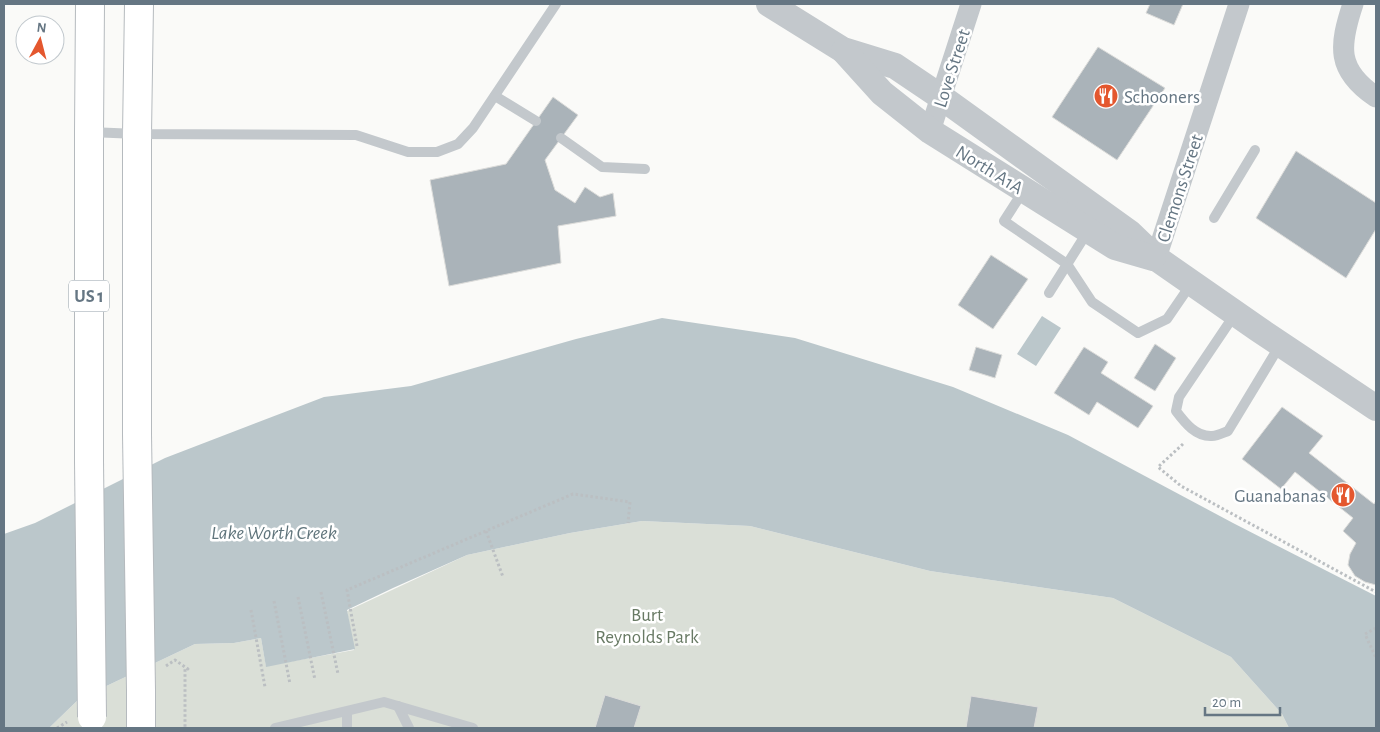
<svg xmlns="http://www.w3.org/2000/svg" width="1380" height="732" font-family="'Alegreya Sans',sans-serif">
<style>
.green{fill:#dadfd7}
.water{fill:#bbc7cb}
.building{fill:#aab3b9;stroke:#dcdcda}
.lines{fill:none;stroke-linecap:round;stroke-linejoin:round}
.primary-casing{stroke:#b5babe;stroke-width:30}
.path{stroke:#bbbfc2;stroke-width:3;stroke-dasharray:2.5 2.5;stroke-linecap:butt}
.service{stroke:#c3c8cc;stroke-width:10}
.minor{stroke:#c3c8cc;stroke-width:21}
.tertiary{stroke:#c3c8cc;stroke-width:26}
.primary{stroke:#fff;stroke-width:28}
.primary-bridge-casing{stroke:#b5babe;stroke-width:30;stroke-linecap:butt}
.primary-bridge{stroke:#fff;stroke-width:28}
.labels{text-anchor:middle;stroke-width:5;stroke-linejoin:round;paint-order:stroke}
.shield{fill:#fff;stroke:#939fa8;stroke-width:1}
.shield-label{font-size:18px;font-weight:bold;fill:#657683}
.street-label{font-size:19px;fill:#657683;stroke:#fff}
.poi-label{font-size:19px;fill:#657683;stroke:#fff;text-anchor:start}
.park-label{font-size:19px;fill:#687a64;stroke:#fff}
.water-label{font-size:20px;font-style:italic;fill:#60757c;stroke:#fff}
</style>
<rect width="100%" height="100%" fill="#fafaf8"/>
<path class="green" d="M 642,521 L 750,526 L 930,571 L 1113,598 L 1231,657 L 1282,714 L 1289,728 L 49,728 L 79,699 L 195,644 L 234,643 L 261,638 L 266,666 L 354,650 L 347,611 L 467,555 L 570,533 Z"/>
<g class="water">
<path d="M 1042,316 L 1061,328 L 1036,366 L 1017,354 Z"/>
<path d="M 662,318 L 795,338 L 953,387 L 1068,435 L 1233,523 L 1376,596 L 1376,728 L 1289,728 L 1282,714 L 1231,657 L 1113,598 L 930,571 L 750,526 L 642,521 L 570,533 L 467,555 L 393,588 L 347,610 L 355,649 L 266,667 L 261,638 L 234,643 L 195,644 L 79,699 L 49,728 L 4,728 L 4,534 L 35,523 L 165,458 L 324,397 L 411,386 L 576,339 Z"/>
</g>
<g class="building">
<path d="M 1150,4 L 1183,4 L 1174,25 L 1146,13 Z"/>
<path d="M 1098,47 L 1165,88 L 1117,160 L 1052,117 Z"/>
<path d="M 553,97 L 578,115 L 545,160 L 555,190 L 575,203 L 585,187 L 600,197 L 613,193 L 616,216 L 558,226 L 561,263 L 449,286 L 430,180 L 506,164 Z"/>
<path d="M 1296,151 L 1376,203 L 1376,229 L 1346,278 L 1256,218 Z"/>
<path d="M 991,255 L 1028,279 L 993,329 L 958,305 Z"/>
<path d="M 1155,344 L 1176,358 L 1155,391 L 1134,378 Z"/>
<path d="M 976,347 L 1002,355 L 995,378 L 969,370 Z"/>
<path d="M 1084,347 L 1108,362 L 1101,373 L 1153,406 L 1138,428 L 1097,402 L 1089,415 L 1054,393 Z"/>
<path d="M 1282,407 L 1323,436 L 1309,453 L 1374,504 L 1376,501 L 1376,585 L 1365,582 L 1355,576 L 1348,565 L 1350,554 L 1356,543 L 1343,531 L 1353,518 L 1295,472 L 1281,489 L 1242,459 Z"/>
<path d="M 605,695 L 641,706 L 634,728 L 595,728 Z"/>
<path d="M 971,696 L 1038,707 L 1034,728 L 966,728 Z"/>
</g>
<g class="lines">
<defs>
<g id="primary">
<path d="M 137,434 L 137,134 L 139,4"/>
<path d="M 89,461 L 89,132 L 90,4"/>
<path d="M 141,690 L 141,728"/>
</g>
</defs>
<use href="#primary" class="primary-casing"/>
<g class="path">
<path d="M 1183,444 L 1158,467 L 1181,486 L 1376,592"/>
<path d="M 486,531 L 503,577"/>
<path d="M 321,592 L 338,674"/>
<path d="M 298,597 L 315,680"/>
<path d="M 274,601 L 290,684"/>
<path d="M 251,610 L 265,687"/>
<path d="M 1376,628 L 1365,634 L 1376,658"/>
<path d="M 357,646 L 347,590 L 573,494 L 630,502 L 628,523"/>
<path d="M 166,666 L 175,660 L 188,669 L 185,669 L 185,728"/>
<path d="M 57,728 L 67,722"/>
</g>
<g class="service">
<path d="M 495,96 L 536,121"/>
<path d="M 90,132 L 137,134 L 356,135 L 408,152 L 437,152 L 458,144 L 473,128 L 556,4"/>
<path d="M 561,138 L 602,167 L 645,169"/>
<path d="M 1024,190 L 1004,221 L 1067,264 L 1092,302 L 1138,333 L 1167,319 L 1191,284"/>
<path d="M 1214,218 L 1255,150"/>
<path d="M 1049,293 L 1088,231"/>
<path d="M 1235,314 L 1179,397 L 1176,411 C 1185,423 1196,437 1212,436 C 1217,436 1223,433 1228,431 L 1280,345"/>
<path d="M 398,706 L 409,728"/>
<path d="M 347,712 L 347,728"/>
<path d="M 275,728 L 384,702 L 473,728"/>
</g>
<g class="minor">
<path d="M 1353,4 C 1339,46 1336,70 1376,97"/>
<path d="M 930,131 L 971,4"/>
<path d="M 1156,258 L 1239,4"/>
</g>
<g class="tertiary">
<path d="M 769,4 L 843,50 L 895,66 L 941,97 L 1130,233 L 1156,258 L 1258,329 L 1376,408"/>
<path d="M 844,51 L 882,93 L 930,131 L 1115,247 L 1153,258"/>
</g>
<use href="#primary" class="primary"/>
<defs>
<g id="primary-bridge">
<path d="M 137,434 L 141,690"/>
<path d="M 89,461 L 92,717"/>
</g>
</defs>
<use href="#primary-bridge" class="primary-bridge-casing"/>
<use href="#primary-bridge" class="primary-bridge"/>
</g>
<defs>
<symbol id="restaurant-disc" viewBox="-11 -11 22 22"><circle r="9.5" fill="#e4572e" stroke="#fff"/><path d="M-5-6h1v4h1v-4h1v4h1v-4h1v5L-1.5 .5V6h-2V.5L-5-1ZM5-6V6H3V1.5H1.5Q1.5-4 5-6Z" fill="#fff"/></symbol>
</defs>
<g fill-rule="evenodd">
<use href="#restaurant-disc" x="1092" y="82" width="28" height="28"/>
<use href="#restaurant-disc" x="1329" y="481" width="28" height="28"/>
</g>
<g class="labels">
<rect class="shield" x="69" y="280.5" width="40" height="31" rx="4"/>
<g class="shield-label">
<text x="89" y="302">US 1</text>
</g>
<g class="street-label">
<text transform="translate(951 68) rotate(-72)" y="7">Love Street</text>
<text transform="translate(990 169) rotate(32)" y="7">North A1A</text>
<text transform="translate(1179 188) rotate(-72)" y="7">Clemons Street</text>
</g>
<g class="poi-label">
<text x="1124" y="103">Schooners</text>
<text x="1326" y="502" text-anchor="end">Guanabanas</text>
</g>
<g class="park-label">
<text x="647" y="621">Burt<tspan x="647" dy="22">Reynolds Park</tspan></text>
</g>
<g class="water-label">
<text x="274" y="539">Lake Worth Creek</text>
</g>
</g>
<rect width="1380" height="732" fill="none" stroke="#657683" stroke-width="10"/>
<g transform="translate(40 40) rotate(7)"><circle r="24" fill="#ffffff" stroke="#c1c8cd"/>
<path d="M0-4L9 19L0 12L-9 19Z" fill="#e4572e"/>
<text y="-8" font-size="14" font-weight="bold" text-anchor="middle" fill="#657683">N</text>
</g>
<path d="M1205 707v8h75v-8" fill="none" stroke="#657683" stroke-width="2.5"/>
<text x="1212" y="707" font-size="15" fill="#657683" stroke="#ffffff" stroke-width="4" paint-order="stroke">20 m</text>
</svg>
